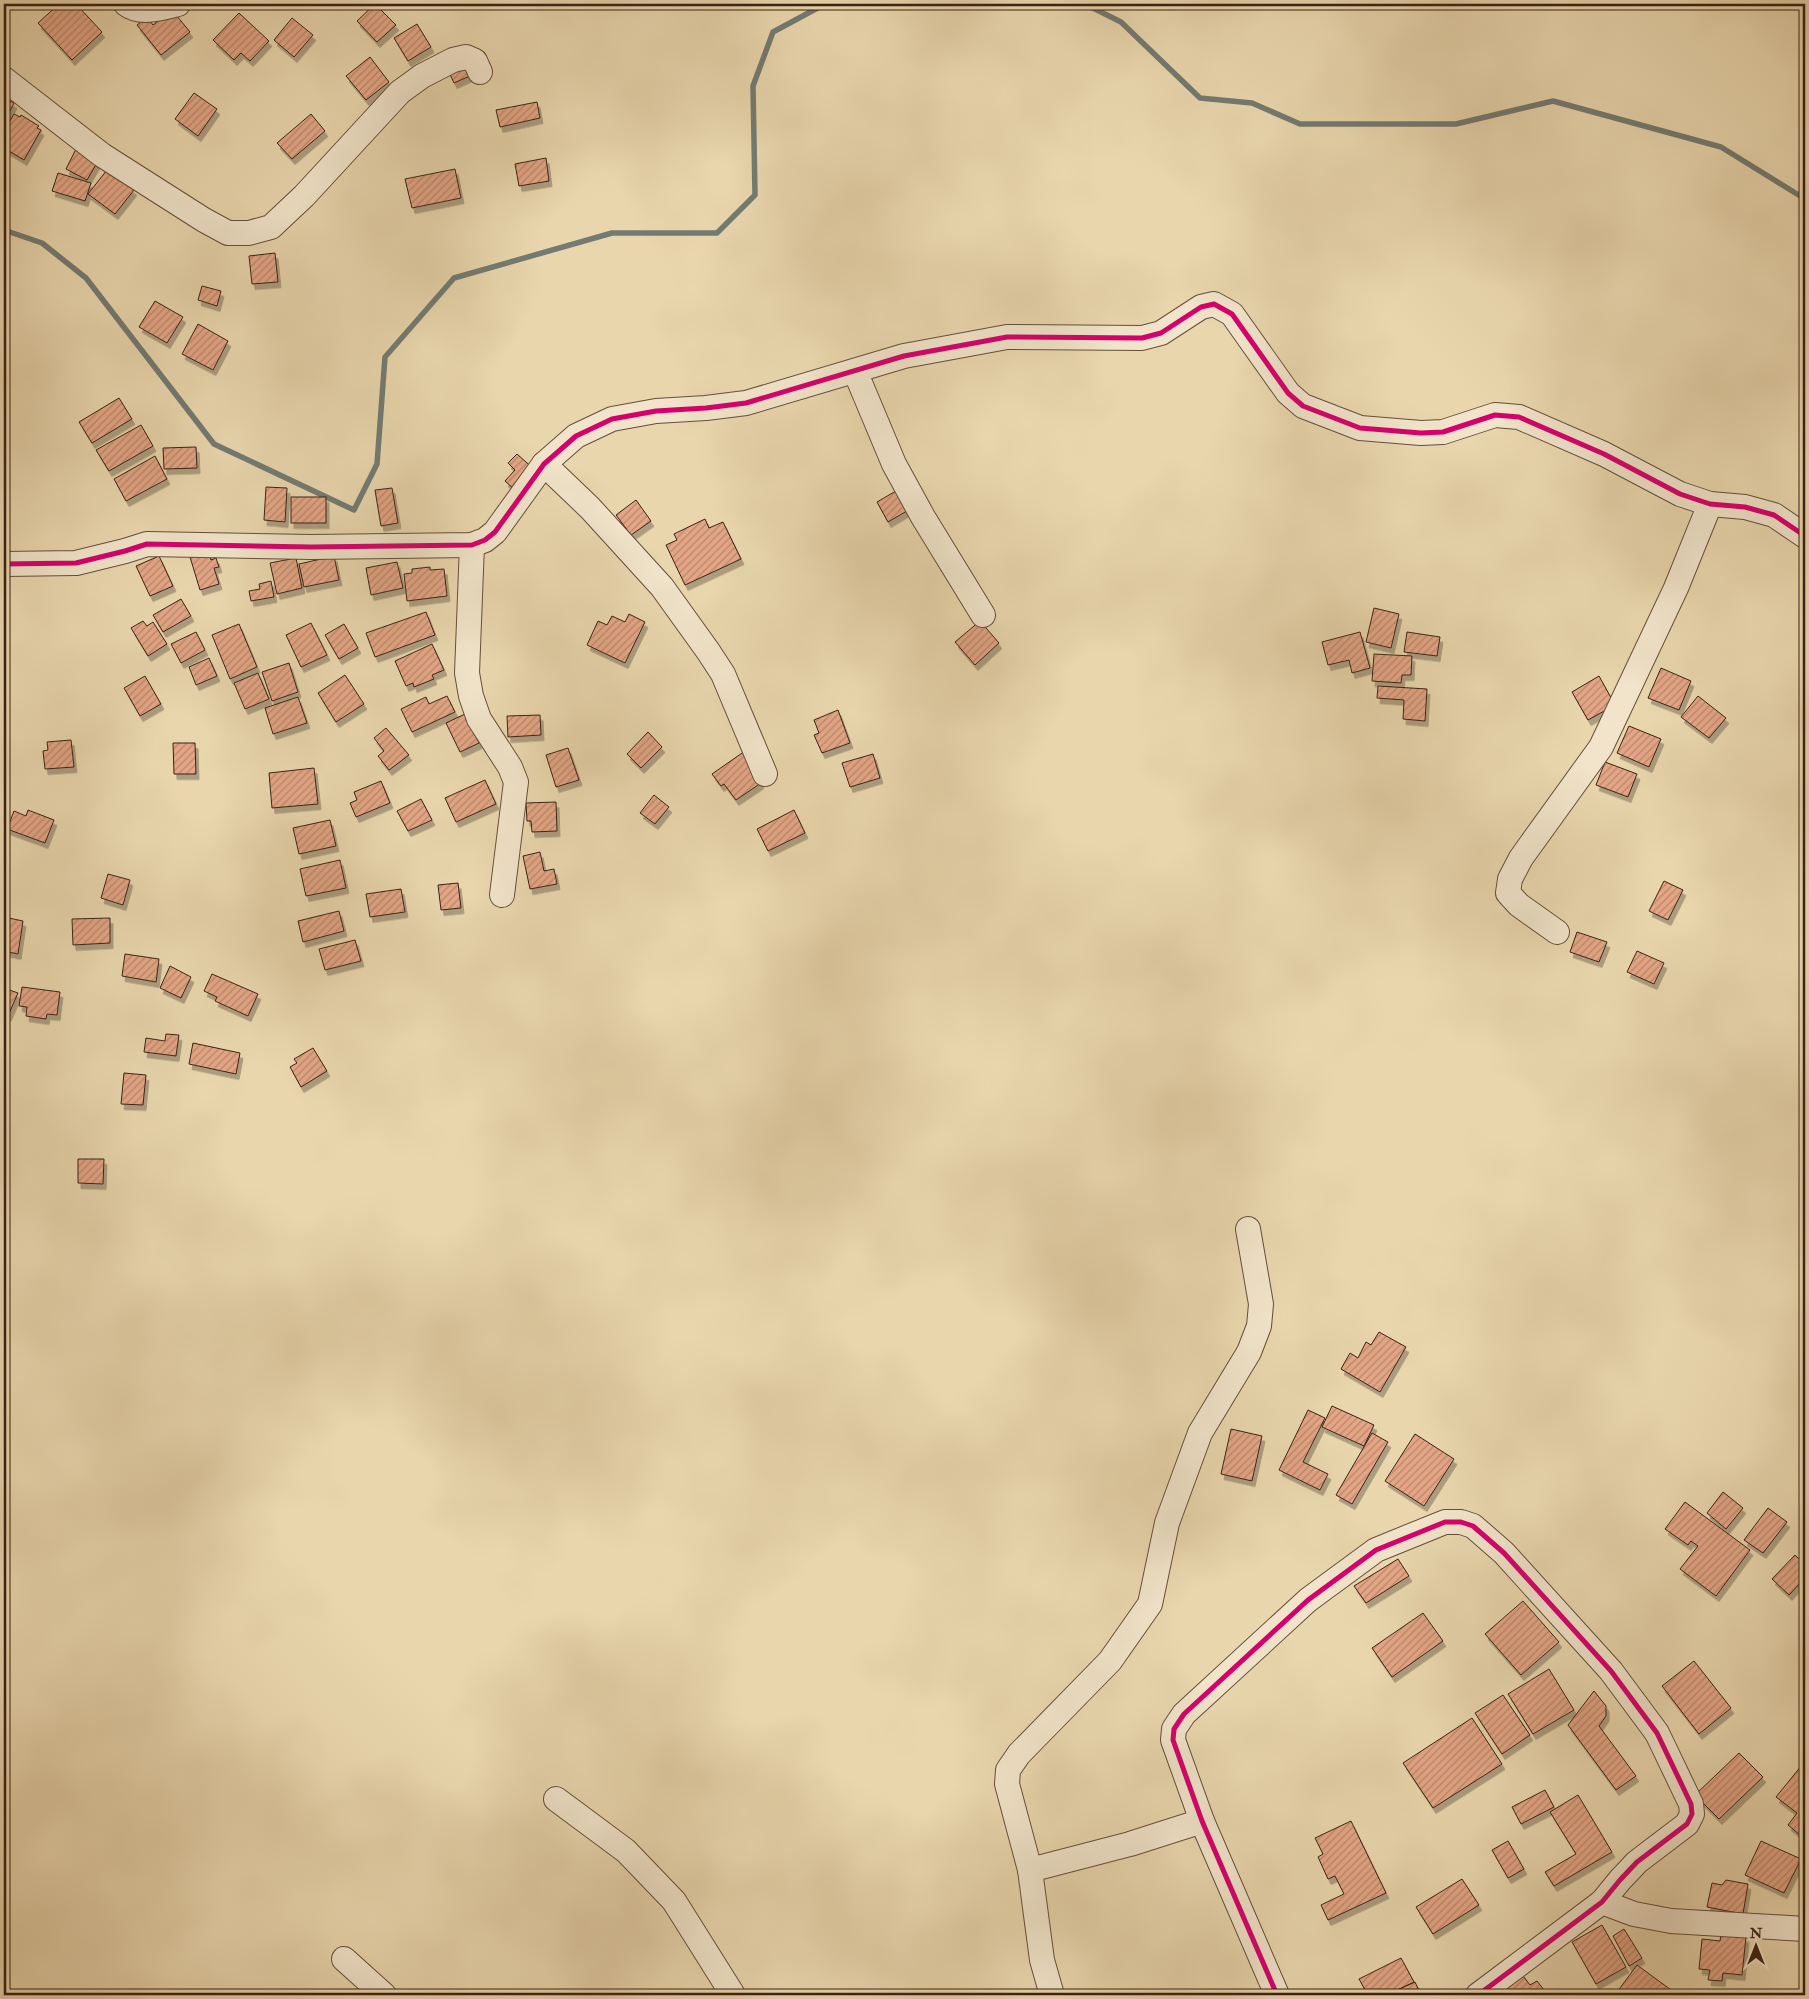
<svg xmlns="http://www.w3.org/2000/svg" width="1809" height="1999" font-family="'IM FELL Double Pica',serif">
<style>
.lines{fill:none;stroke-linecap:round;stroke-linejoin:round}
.stream{stroke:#737b72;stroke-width:5.5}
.building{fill:url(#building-hatch);stroke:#3a2113;filter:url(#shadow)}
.minor-casing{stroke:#664e3a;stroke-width:26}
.minor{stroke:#f1e4ca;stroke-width:24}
.cycleway-casing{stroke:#f1e4ca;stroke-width:8}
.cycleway{stroke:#d6006c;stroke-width:5}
</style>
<defs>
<pattern id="building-hatch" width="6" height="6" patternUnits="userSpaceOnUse" patternTransform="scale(1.25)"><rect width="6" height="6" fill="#e4a686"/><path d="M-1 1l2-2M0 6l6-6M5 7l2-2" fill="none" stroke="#ba876c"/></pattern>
<filter id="shadow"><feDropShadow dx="3" dy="5.5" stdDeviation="0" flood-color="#0004"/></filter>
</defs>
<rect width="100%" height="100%" fill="#e9d6ad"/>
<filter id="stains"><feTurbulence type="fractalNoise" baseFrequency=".004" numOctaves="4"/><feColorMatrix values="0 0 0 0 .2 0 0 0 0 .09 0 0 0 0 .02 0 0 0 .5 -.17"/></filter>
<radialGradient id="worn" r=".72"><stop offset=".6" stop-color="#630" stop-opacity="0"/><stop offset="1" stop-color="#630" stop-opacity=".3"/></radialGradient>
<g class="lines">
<g class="stream">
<path d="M 1085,4 L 1121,22 L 1200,98 L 1252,103 L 1300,124 L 1456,124 L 1553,101 L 1721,147 L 1805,199"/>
<path d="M 4,230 L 42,243 L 86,278 L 214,444 L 354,510 L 377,464 L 385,357 L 454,278 L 612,233 L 717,233 L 755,195 L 753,86 L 773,32 L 825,4"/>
</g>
</g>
<g class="building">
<path d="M 59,4 L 76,4 L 102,32 L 72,60 L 38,23 Z"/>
<path d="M 375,4 L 396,25 L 377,42 L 357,21 Z"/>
<path d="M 172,10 L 190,32 L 161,55 L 137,25 L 147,17 L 153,25 Z"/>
<path d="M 239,13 L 269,41 L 250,61 L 241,53 L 234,60 L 213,40 Z"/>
<path d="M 292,18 L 313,35 L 294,57 L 274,40 Z"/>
<path d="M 417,24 L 431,47 L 408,61 L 394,38 Z"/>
<path d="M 370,57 L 389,82 L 366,100 L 346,76 Z"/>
<path d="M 467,62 L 472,75 L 454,83 L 448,70 Z"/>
<path d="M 194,93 L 217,109 L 198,136 L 175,119 Z"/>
<path d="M 4,98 L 14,103 L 4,123 Z"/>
<path d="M 537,102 L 540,118 L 500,127 L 496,110 Z"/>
<path d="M 14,114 L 20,117 L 21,115 L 39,126 L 37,128 L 41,130 L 24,160 L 4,148 L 4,131 Z"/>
<path d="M 311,114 L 325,131 L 292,159 L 277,143 Z"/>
<path d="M 76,149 L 98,161 L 87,180 L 66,169 Z"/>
<path d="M 546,158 L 549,181 L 519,186 L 515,164 Z"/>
<path d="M 455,169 L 461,198 L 412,208 L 405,179 Z"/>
<path d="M 107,170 L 134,190 L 115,214 L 88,194 Z"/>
<path d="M 58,173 L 91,183 L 85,201 L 52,191 Z"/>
<path d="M 275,253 L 278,282 L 252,284 L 249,256 Z"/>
<path d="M 202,286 L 221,291 L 217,306 L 198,300 Z"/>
<path d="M 155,301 L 183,317 L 167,343 L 139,327 Z"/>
<path d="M 198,324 L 228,341 L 213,370 L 182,354 Z"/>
<path d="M 119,398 L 132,419 L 92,443 L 79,422 Z"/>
<path d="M 141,425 L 153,446 L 109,471 L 96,450 Z"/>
<path d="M 196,447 L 197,468 L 164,469 L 163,448 Z"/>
<path d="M 517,454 L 535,470 L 516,491 L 505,481 L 515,470 L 508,463 Z"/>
<path d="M 155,456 L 167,479 L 126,501 L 114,479 Z"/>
<path d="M 266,487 L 287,488 L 285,522 L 264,520 Z"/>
<path d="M 392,488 L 398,523 L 381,526 L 375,490 Z"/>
<path d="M 901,488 L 912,508 L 888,522 L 877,502 Z"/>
<rect x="291" y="497" width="35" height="26"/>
<path d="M 636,500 L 651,521 L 631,535 L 616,515 Z"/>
<path d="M 705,519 L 709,528 L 723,522 L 741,559 L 685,585 L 666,545 L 677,540 L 674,534 Z"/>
<path d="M 208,551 L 211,560 L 216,558 L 219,567 L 214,568 L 219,584 L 200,590 L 190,557 Z"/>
<path d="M 159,556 L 173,586 L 150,596 L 136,566 Z"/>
<path d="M 334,556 L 339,580 L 304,587 L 299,564 Z"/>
<path d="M 296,558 L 302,588 L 277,594 L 270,563 Z"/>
<path d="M 397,562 L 403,588 L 371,595 L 366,568 Z"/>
<path d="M 430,567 L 430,570 L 444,569 L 447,596 L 407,601 L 404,574 L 412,573 L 412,569 Z"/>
<path d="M 271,581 L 274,597 L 251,601 L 249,591 L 260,589 L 259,584 Z"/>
<path d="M 181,599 L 191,616 L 163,632 L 153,615 Z"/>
<path d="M 1374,608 L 1399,614 L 1391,648 L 1366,642 Z"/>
<path d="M 426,612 L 435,635 L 375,657 L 366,633 Z"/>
<path d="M 629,614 L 645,622 L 625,663 L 587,645 L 598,621 L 607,625 L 612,616 L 625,622 Z"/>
<path d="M 143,621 L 147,626 L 153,622 L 167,644 L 148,656 L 131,628 Z"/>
<path d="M 980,621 L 999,643 L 975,665 L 955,642 Z"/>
<path d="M 311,623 L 327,655 L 301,667 L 286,635 Z"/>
<path d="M 239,624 L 257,667 L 230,679 L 212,635 Z"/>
<path d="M 344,624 L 358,648 L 339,659 L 325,635 Z"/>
<path d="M 196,632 L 205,650 L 181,663 L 171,644 Z"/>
<path d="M 1360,632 L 1370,668 L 1352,673 L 1349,660 L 1328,665 L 1322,642 Z"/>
<path d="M 1407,632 L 1440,637 L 1437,656 L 1404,652 Z"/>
<path d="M 432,644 L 444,670 L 432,675 L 434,679 L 414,687 L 413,683 L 406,686 L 395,661 Z"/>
<path d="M 1374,654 L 1412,656 L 1411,675 L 1402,675 L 1401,683 L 1372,681 Z"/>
<path d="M 209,658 L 217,676 L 196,685 L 189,667 Z"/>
<path d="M 289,663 L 298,692 L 272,701 L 262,672 Z"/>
<path d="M 1661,668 L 1691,681 L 1679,710 L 1648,698 Z"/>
<path d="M 258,673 L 269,699 L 245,709 L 234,683 Z"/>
<path d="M 345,675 L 364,704 L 336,722 L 318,693 Z"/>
<path d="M 145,676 L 161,704 L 140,716 L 124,688 Z"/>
<path d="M 1599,676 L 1615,705 L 1588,720 L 1572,692 Z"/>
<path d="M 1378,686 L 1427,689 L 1425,721 L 1403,719 L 1404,700 L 1377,698 Z"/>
<path d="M 447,696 L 455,712 L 412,732 L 401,709 L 426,697 L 429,704 Z"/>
<path d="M 1698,696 L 1726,718 L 1709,738 L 1681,717 Z"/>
<path d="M 298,697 L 307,723 L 273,734 L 265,708 Z"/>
<path d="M 838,710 L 850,743 L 822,753 L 814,735 L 819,733 L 814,720 Z"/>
<path d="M 465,714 L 479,743 L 460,752 L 446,723 Z"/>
<path d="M 540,715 L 541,735 L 508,737 L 507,716 Z"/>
<path d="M 1629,726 L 1661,739 L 1649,767 L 1617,753 Z"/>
<path d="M 386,728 L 409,755 L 389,770 L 378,756 L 384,751 L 374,738 Z"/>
<path d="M 648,732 L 662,747 L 641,768 L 627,754 Z"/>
<path d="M 71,740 L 74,767 L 45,769 L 43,751 L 48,750 L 47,742 Z"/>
<path d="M 173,743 L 195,743 L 196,774 L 174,774 Z"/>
<path d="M 568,748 L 579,780 L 556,787 L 546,755 Z"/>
<path d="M 745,751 L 761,783 L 736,800 L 724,784 L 721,786 L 712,774 Z"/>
<path d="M 873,754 L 880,778 L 850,787 L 842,763 Z"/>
<path d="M 1605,762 L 1637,774 L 1628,797 L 1596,785 Z"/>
<path d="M 314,768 L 318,804 L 272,808 L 269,773 Z"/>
<path d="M 485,780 L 496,804 L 456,822 L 445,798 Z"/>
<path d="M 381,781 L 390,803 L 356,817 L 350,803 L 357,800 L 354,792 Z"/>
<path d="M 654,795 L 669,807 L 655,824 L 640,813 Z"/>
<path d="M 421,799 L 432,820 L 408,831 L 397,811 Z"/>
<path d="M 556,802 L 557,831 L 532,832 L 531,821 L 527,821 L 526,803 Z"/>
<path d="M 28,810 L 54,820 L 45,843 L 7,829 L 14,811 L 26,816 Z"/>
<path d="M 794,810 L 805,833 L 768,851 L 757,829 Z"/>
<path d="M 330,820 L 336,846 L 299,854 L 293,828 Z"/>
<path d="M 540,852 L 544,871 L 554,869 L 557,884 L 530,889 L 523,856 Z"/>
<path d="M 340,860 L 346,888 L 306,896 L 300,869 Z"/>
<path d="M 108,874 L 130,880 L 123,905 L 101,898 Z"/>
<path d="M 1664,881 L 1683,890 L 1668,920 L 1649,911 Z"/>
<path d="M 458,883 L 461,908 L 441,910 L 438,885 Z"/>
<path d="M 401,889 L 405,912 L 370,917 L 366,894 Z"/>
<path d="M 339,911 L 344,931 L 303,942 L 298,921 Z"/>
<path d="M 4,917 L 23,921 L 18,954 L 4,951 Z"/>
<path d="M 110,918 L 110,943 L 73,945 L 72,919 Z"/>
<path d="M 1577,932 L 1607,942 L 1599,962 L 1570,952 Z"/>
<path d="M 355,940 L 361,961 L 325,970 L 319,949 Z"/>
<path d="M 1637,951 L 1664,963 L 1654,984 L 1627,972 Z"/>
<path d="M 125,954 L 159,959 L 156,982 L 122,976 Z"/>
<path d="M 170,966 L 191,977 L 181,998 L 160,988 Z"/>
<path d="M 212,974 L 258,994 L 248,1016 L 215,1001 L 217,997 L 204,991 Z"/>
<path d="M 22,987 L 60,992 L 57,1015 L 47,1014 L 46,1019 L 26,1016 L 27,1007 L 19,1006 Z"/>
<path d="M 4,988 L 18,993 L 8,1016 L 4,1014 Z"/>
<path d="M 166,1034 L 179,1035 L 176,1056 L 144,1052 L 146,1038 L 165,1041 Z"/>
<path d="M 193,1043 L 240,1053 L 236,1074 L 189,1064 Z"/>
<path d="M 313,1048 L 327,1071 L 301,1087 L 290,1067 L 297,1063 L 294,1059 Z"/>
<path d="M 124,1073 L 146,1075 L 143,1105 L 121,1104 Z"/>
<path d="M 78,1159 L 104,1159 L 103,1184 L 78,1183 Z"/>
<path d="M 1379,1332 L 1406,1347 L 1380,1392 L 1341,1369 L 1350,1353 L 1358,1358 L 1366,1342 L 1371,1345 Z"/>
<path d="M 1332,1406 L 1374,1425 L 1364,1446 L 1322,1427 Z"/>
<path d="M 1308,1410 L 1325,1418 L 1303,1462 L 1328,1474 L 1320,1490 L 1279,1470 Z"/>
<path d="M 1231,1429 L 1262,1436 L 1252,1481 L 1221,1474 Z"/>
<path d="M 1372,1433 L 1388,1442 L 1352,1504 L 1336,1495 Z"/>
<path d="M 1415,1434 L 1454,1459 L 1424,1506 L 1385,1481 Z"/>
<path d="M 1723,1492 L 1743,1508 L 1726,1529 L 1707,1513 Z"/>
<path d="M 1685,1502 L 1750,1550 L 1716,1596 L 1680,1569 L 1698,1546 L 1691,1541 L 1688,1545 L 1665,1529 Z"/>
<path d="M 1768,1508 L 1787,1522 L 1763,1553 L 1744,1540 Z"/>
<path d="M 1795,1555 L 1805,1565 L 1805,1578 L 1789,1595 L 1772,1579 Z"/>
<path d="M 1398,1559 L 1409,1576 L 1366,1603 L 1354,1586 Z"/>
<path d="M 1523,1601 L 1559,1642 L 1521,1675 L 1485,1634 Z"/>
<path d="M 1423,1613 L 1443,1641 L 1392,1677 L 1372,1648 Z"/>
<path d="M 1694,1661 L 1731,1708 L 1699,1734 L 1662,1686 Z"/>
<path d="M 1549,1669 L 1574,1710 L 1533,1734 L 1508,1694 Z"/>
<path d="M 1594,1691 L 1606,1706 L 1606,1716 L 1599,1726 L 1636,1776 L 1616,1790 L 1568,1725 Z"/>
<path d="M 1503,1695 L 1530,1735 L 1502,1754 L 1475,1713 Z"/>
<path d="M 1472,1718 L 1502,1764 L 1433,1808 L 1403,1763 Z"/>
<path d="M 1739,1753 L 1763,1777 L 1719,1819 L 1695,1795 Z"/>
<path d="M 1802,1765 L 1805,1768 L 1805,1829 L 1800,1835 L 1788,1825 L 1797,1813 L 1776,1797 Z"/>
<path d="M 1545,1790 L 1554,1807 L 1521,1824 L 1512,1807 Z"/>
<path d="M 1578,1795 L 1612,1852 L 1554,1886 L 1545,1872 L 1576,1854 L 1550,1812 Z"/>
<path d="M 1351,1821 L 1386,1893 L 1328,1920 L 1321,1905 L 1344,1894 L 1335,1876 L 1328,1879 L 1318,1857 L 1323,1854 L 1315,1838 Z"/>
<path d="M 1508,1841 L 1524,1869 L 1508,1878 L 1492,1850 Z"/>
<path d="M 1761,1841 L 1801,1859 L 1784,1893 L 1745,1875 Z"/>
<path d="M 1462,1879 L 1479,1905 L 1433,1934 L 1416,1907 Z"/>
<path d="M 1726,1880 L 1748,1884 L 1743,1914 L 1707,1907 L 1712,1883 L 1722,1885 Z"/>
<path d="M 1602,1925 L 1626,1967 L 1596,1984 L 1572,1942 Z"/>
<path d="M 1624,1929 L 1642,1958 L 1629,1966 L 1613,1936 Z"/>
<path d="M 1721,1934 L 1746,1937 L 1742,1975 L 1723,1973 L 1722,1981 L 1708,1980 L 1710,1970 L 1699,1969 L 1702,1939 L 1720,1941 Z"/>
<path d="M 1401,1958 L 1414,1982 L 1387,1995 L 1368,1995 L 1359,1979 Z"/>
<path d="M 1637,1965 L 1678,1995 L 1621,1995 L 1617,1992 Z"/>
<path d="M 1518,1969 L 1530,1985 L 1537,1981 L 1548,1995 L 1512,1995 L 1501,1981 Z"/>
<path d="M 1415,1982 L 1421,1995 L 1397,1995 L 1395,1991 Z"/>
</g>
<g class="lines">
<defs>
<g id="minor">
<path d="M 126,4 C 140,15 162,8 178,4"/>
<path d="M 4,79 L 102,155 L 204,220 L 228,233 L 249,233 L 271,227 L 304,196 L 400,92 L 422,76 L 453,60 L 466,57 L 475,61 L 480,72"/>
<path d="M 855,371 L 894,464 L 923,517 L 983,615"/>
<path d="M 544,464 L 590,508 L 662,587 L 708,651 L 723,674 L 765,774"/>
<path d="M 472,545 L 467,673 L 471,696 L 479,719 L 510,767 L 516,782 L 502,895"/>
<path d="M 4,564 L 76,563 L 125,551 L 147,544 L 311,547 L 472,545 L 485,540 L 495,532 L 544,464 L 576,436 L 612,419 L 656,411 L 706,408 L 746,403 L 904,356 L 1007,337 L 1142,338 L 1161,333 L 1201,307 L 1214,304 L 1232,314 L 1288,393 L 1303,406 L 1360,428 L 1421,433 L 1443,432 L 1495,415 L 1519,417 L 1604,454 L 1680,494 L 1710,504 L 1745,507 L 1774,515 L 1805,536"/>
<path d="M 1557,932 L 1519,905 L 1508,893 L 1510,879 L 1521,858 L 1601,747 L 1676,588 L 1710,504"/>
<path d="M 556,1799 L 626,1851 L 674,1901 L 733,1995"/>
<path d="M 1030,1870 L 1130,1844 L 1202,1821"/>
<path d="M 1602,1902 L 1634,1914 L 1671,1921 L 1805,1929"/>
<path d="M 344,1959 L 384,1995"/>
<path d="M 1052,1995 L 1042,1960 L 1030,1870 L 1007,1784 L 1008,1770 L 1019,1754 L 1110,1661 L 1150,1604 L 1167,1523 L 1200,1433 L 1249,1352 L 1259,1326 L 1261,1304 L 1248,1229"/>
<path d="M 1277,1995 L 1202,1821 L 1173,1740 L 1174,1729 L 1184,1714 L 1308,1600 L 1376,1550 L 1445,1522 L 1461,1522 L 1473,1526 L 1504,1553 L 1611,1671 L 1657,1733 L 1691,1804 L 1692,1814 L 1687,1824 L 1637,1862 L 1620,1880 L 1602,1902 L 1478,1995"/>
</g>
</defs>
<use href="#minor" class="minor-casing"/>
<use href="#minor" class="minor"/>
<defs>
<g id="cycleway">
<path d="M 4,564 L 76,563 L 125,551 L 147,544 L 311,547 L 472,545 L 485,540 L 495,532 L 544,464 L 576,436 L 612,419 L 656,411 L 706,408 L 746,403 L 904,356 L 1007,337 L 1142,338 L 1161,333 L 1201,307 L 1214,304 L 1232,314 L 1288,393 L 1303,406 L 1360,428 L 1421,433 L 1443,432 L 1495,415 L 1519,417 L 1604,454 L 1680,494 L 1710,504 L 1745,507 L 1774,515 L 1805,536"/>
<path d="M 1277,1995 L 1202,1821 L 1173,1740 L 1174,1729 L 1184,1714 L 1308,1600 L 1376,1550 L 1445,1522 L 1461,1522 L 1473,1526 L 1504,1553 L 1611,1671 L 1657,1733 L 1691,1804 L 1692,1814 L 1687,1824 L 1637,1862 L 1620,1880 L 1602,1902 L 1478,1995"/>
</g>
</defs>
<use href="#cycleway" class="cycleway-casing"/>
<use href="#cycleway" class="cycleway"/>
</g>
<rect width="1809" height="1999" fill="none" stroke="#e9d6ad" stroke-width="20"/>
<rect x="5" y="5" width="1799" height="1989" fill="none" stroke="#3a2113" stroke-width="2.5"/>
<rect x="10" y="10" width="1789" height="1979" fill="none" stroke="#3a2113"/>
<g transform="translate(1756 1946)" stroke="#f1e4ca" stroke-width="4" paint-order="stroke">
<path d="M0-4L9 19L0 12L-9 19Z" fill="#3a2113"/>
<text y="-8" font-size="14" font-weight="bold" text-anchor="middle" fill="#3a2113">N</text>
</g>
<rect width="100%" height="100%" filter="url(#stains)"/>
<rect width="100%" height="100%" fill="url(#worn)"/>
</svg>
